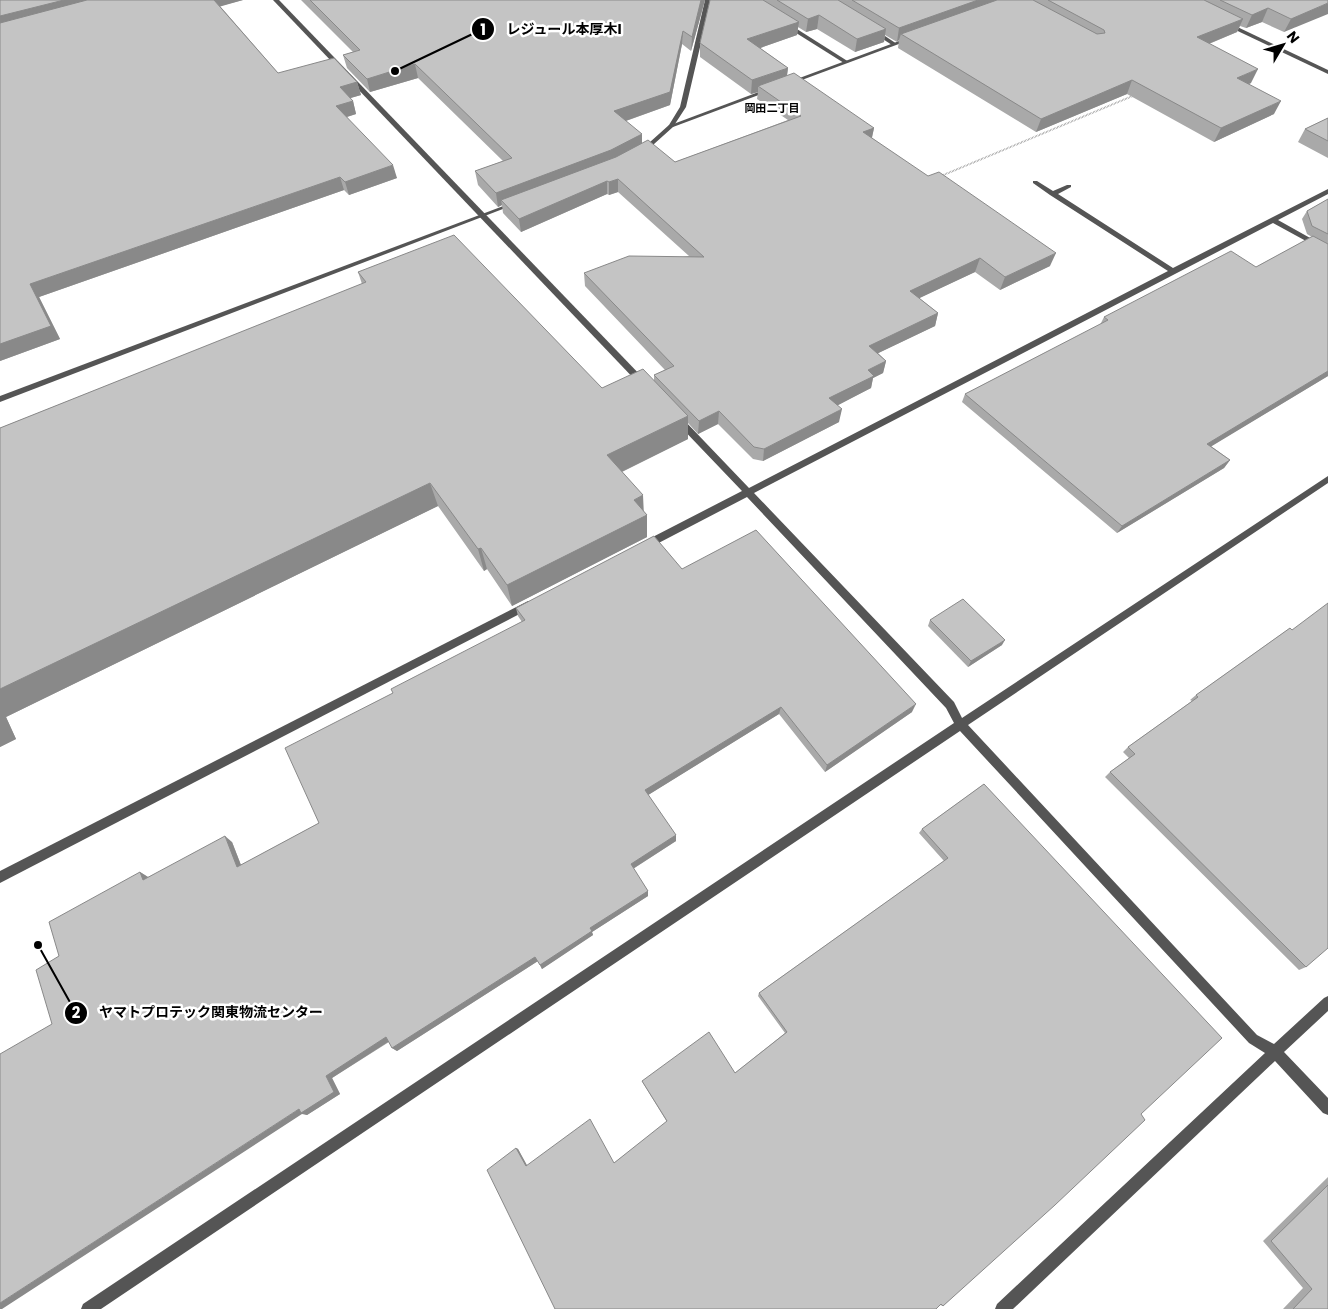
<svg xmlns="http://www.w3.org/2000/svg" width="1328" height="1309" font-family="Poppins,'Noto Sans JP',sans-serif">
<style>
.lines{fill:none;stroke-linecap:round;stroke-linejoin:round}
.path{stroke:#777;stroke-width:2;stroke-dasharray:0.5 1;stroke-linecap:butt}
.service{fill:#555;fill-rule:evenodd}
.minor{fill:#555;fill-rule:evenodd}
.tertiary{fill:#555;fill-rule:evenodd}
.wall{fill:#a9a9a9}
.shaded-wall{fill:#898989}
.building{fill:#c4c4c4;stroke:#898989}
.labels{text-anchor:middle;stroke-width:5;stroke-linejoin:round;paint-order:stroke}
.far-neighbourhood-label{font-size:11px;font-weight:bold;fill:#000;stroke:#fff}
.leader{fill:none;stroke:#000;stroke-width:2}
.callout-dot{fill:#000;stroke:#fff;stroke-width:2}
.mark-label{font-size:15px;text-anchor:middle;font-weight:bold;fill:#fff}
.callout-label{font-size:14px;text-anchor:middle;font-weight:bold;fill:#000;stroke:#fff;stroke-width:5;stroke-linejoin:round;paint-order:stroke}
</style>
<rect width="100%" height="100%" fill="#fff"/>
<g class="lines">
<path class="path" d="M 941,176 L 1135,95"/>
<g class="service">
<path d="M 785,24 L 789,24 L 849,62 L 844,63 L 785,26 Z"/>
<path d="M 872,30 L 876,30 L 897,44 L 892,45 L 872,32 Z"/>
</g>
<g class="minor">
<path d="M 273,0 L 279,0 L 645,380 L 645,384 L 639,384 Z"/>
<path d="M 910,37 L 915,38 L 791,84 L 786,83 Z"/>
<path d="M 767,89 L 772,90 L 673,127 L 668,126 Z"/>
<path d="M 1033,181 L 1037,181 L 1053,191 L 1067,185 L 1071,185 L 1071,187 L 1058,194 L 1173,268 L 1328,189 L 1328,194 L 1278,220 L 1328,248 L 1328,253 L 1273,223 L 754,493 L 954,702 L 962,718 L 1328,476 L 1328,483 L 968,725 L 1257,1035 L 1274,1044 L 1324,998 L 1328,996 L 1328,1011 L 1284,1052 L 1328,1098 L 1328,1115 L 1323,1113 L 1275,1061 L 1013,1309 L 995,1309 L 997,1304 L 1265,1053 L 1249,1043 L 960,731 L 101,1309 L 81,1309 L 83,1304 L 954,723 L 946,708 L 747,497 L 649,548 L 643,548 L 641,545 L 643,542 L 742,491 L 677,423 L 677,419 L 683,419 L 749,488 L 1168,271 L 1050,195 L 1033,183 Z"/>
<path d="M 528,601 L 531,602 L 533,605 L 531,608 L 0,883 L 0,871 Z"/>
</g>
<g class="tertiary">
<path d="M 705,0 L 711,0 L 686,107 L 673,127 L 644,153 L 640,153 L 640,151 L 669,125 L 680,107 Z"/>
<path d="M 1225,23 L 1229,23 L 1328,70 L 1328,74 L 1225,25 Z"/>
<path d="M 511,203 L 516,204 L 0,402 L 0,396 Z"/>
</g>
</g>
<g class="wall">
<path d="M 0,0 L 243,0 L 220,6 L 278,73 L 357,82 L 361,95 L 350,98 L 353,101 L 356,114 L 347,117 L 397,178 L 349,195 L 344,190 L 39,297 L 60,339 L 0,361 Z"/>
<path d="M 301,0 L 705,0 L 691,51 L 682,44 L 670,105 L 626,121 L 642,143 L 675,162 L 788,120 L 757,99 L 758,92 L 751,94 L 700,57 L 700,43 L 710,0 L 1328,0 L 1284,32 L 1262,22 L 1246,28 L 1240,26 L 1237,32 L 1209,44 L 1251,83 L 1249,84 L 1274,114 L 1214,142 L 1127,94 L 1036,132 L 898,48 L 899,40 L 897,42 L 885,35 L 884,42 L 855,52 L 817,29 L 806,32 L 798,27 L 797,35 L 760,48 L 788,68 L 787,76 L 874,128 L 872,138 L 1050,266 L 1000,290 L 975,272 L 919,298 L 938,313 L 935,326 L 878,353 L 886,361 L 883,373 L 873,378 L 871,388 L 837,405 L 839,422 L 763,461 L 753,459 L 718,424 L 698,434 L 688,423 L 688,439 L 622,472 L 643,511 L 647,515 L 647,537 L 512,606 L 487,569 L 484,571 L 438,506 L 6,717 L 16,739 L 0,747 L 0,428 L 362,284 L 358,272 L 602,388 L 654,380 L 654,375 L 665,370 L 585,286 L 584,273 L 689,256 L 618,192 L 609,195 L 607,194 L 521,232 L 503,213 L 502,205 L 498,207 L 478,185 L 475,171 L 503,161 L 418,78 L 370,92 L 347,68 L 343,55 L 353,52 Z"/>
<path d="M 1328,118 L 1328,158 L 1298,142 L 1305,129 Z"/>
<path d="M 1328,199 L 1328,376 L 1211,446 L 1230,460 L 1224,468 L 1117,533 L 962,402 L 965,394 L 1100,325 L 1104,317 L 1256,267 L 1312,237 L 1307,234 L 1302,219 L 1307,211 Z"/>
<path d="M 682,569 L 912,712 L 825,772 L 779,714 L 648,795 L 676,841 L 633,869 L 648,891 L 648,896 L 592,932 L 593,935 L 542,969 L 538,961 L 397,1051 L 392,1048 L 389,1042 L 332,1078 L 340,1094 L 307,1115 L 52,1024 L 59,956 L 140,872 L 148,877 L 232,842 L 241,865 L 319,823 L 393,693 L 522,622 L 518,616 L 516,608 Z"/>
<path d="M 930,620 L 1002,645 L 968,667 L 928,626 Z"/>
<path d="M 1290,628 L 1306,967 L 1299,970 L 1105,777 L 1110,772 L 1129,758 L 1123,752 L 1128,747 L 1192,701 L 1190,700 L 1196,695 Z"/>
<path d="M 984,784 L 1141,1114 L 943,1306 L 940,1305 L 555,1309 L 516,1148 L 518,1149 L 527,1166 L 614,1163 L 667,1122 L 643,1083 L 642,1081 L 735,1073 L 785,1033 L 758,996 L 759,993 L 944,861 L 919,833 L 922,829 Z"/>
<path d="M 1328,1177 L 1328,1309 L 1283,1309 L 1303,1288 L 1263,1241 Z"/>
</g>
<g class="shaded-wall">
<path d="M 64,0 L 121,0 L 0,30 L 0,16 Z"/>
<path d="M 212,0 L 243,0 L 215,8 Z"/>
<path d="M 701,0 L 705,0 L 691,51 L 692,37 Z"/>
<path d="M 978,0 L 1011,0 L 901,34 L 899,40 L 897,42 L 899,28 Z"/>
<path d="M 1328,3 L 1328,14 L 1284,32 L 1291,19 Z"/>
<path d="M 1268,8 L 1262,22 L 1246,28 L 1252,15 Z"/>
<path d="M 819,15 L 817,29 L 806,32 L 808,19 Z"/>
<path d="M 1243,19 L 1237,32 L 1191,51 L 1197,37 Z"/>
<path d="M 799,22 L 797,35 L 746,53 L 747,39 Z"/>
<path d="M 886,29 L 884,42 L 855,52 L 857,39 Z"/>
<path d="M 683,31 L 682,44 L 670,105 L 614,125 L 614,111 Z"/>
<path d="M 415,64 L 418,78 L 370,92 L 367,79 Z"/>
<path d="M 788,68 L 786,81 L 758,86 L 758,92 L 751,94 L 752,80 Z"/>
<path d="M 1258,69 L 1251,83 L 1230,92 L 1237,78 Z"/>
<path d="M 1132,80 L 1127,94 L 1036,132 L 1041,119 Z"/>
<path d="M 357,82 L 361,95 L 344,100 L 340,87 Z"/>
<path d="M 353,101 L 356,114 L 340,119 L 336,106 Z"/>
<path d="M 1281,101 L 1274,114 L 1214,142 L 1221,128 Z"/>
<path d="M 874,128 L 871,141 L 863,132 Z"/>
<path d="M 642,134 L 642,148 L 501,200 L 502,205 L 498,207 L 496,193 Z"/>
<path d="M 393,165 L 397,178 L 349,195 L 345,182 Z"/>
<path d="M 340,177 L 344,190 L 39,297 L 60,339 L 0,361 L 0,344 L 30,284 Z"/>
<path d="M 618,179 L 618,192 L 609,195 L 609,182 Z"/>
<path d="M 607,181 L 607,194 L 521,232 L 519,219 Z"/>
<path d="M 1056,253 L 1050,266 L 1000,290 L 1005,277 Z"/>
<path d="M 980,258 L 975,272 L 907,304 L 910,291 Z"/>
<path d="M 938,313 L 935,326 L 866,359 L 869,346 Z"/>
<path d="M 886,361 L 883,373 L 873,378 L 871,388 L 827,411 L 829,398 L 868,370 Z"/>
<path d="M 1328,371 L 1328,376 L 1202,452 L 1207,444 Z"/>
<path d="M 842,409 L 839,422 L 763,461 L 764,449 Z"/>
<path d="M 719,411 L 718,424 L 698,434 L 699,421 Z"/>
<path d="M 688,416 L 688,439 L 609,478 L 607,455 Z"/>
<path d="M 1230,460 L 1224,468 L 1117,533 L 1122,526 Z"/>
<path d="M 430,483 L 438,506 L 6,717 L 16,739 L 0,747 L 0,689 Z"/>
<path d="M 643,495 L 644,516 L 647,515 L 647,537 L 512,606 L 507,585 L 634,500 Z"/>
<path d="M 481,548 L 487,569 L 484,571 L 478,549 Z"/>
<path d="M 1005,640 L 1002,645 L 968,667 L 971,661 Z"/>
<path d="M 916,704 L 912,712 L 825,772 L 827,765 Z"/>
<path d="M 781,707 L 779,714 L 645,797 L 645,790 Z"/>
<path d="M 676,835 L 676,841 L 631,870 L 631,864 Z"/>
<path d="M 225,836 L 232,842 L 244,873 L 237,867 Z"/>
<path d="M 140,872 L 148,877 L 143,880 Z"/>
<path d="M 648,891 L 648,896 L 592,932 L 593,935 L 542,969 L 540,965 L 590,928 Z"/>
<path d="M 535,957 L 538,961 L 397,1051 L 392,1048 Z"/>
<path d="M 386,1037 L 391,1040 L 332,1078 L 340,1094 L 307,1115 L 302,1114 L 2,1309 L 0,1309 L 0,1303 L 299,1109 L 326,1076 Z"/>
<path d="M 516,1148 L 518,1149 L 528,1167 L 526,1166 Z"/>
</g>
<g class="building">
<path d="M 0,0 L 64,0 L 0,16 Z"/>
<path d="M 87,0 L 214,0 L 278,73 L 334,58 L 357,82 L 340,87 L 353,101 L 336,106 L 393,165 L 345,182 L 340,177 L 30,284 L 51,326 L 0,344 L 0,23 Z"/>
<path d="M 310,0 L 701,0 L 692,37 L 683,31 L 670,92 L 614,111 L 642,134 L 611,150 L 496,193 L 475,171 L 512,158 L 415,64 L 367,79 L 343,55 L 360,50 Z"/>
<path d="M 710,0 L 763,0 L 799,22 L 747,39 L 788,68 L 752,80 L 700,43 Z"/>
<path d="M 777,0 L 838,0 L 886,29 L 857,39 L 819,15 L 808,19 Z"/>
<path d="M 852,0 L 978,0 L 899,28 Z"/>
<path d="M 997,0 L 1033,0 L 1097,34 L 1105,33 L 1104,30 L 1048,0 L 1204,0 L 1243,19 L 1197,37 L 1258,69 L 1237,78 L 1281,101 L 1221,128 L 1132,80 L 1041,119 L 901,34 Z"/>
<path d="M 1220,0 L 1328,0 L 1328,3 L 1291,19 L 1268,8 L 1252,15 Z"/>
<path d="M 794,73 L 874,128 L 863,132 L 928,176 L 939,172 L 1056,253 L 1005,277 L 980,258 L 910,291 L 938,313 L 869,346 L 886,361 L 868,370 L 874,376 L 829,398 L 842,409 L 764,449 L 754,447 L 719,411 L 699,421 L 654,375 L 674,366 L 584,273 L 629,256 L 704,257 L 618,179 L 609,182 L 607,181 L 519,219 L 501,200 L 616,157 L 648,140 L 675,162 L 801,116 L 758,86 Z"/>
<path d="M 1328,118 L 1328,141 L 1305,129 Z"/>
<path d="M 1328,199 L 1328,234 L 1312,226 L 1307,211 Z"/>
<path d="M 454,235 L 602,388 L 643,369 L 688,416 L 607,455 L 643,495 L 634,500 L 647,515 L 507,585 L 481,548 L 478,549 L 430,483 L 0,689 L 0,428 L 366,282 L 358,272 Z"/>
<path d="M 1313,236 L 1328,244 L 1328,371 L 1207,444 L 1230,460 L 1122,526 L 965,394 L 1108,320 L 1104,317 L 1231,251 L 1256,267 Z"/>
<path d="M 756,530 L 916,704 L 827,765 L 781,707 L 645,790 L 676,835 L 631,864 L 648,891 L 590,928 L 592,931 L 540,965 L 535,957 L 392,1048 L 386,1037 L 326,1076 L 334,1092 L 301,1113 L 299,1109 L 0,1303 L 0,1054 L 52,1024 L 36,970 L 59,956 L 49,922 L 140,872 L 143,880 L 225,836 L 237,867 L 319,823 L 285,748 L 393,693 L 391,689 L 525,620 L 516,608 L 654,536 L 682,569 Z"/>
<path d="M 963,599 L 1005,640 L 971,661 L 930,620 Z"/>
<path d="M 1328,603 L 1328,948 L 1306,967 L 1110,772 L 1135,754 L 1128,747 L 1198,697 L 1196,695 L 1290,628 L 1292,630 Z"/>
<path d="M 984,784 L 1222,1038 L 1141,1114 L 1145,1120 L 1055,1205 L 943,1306 L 941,1304 L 936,1309 L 555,1309 L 487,1170 L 516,1148 L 526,1166 L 590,1119 L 614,1163 L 667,1121 L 642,1081 L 709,1032 L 735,1073 L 787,1032 L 759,993 L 948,858 L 922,829 Z"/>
<path d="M 1328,1185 L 1328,1309 L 1293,1309 L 1312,1289 L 1271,1241 Z"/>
</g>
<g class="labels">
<g class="far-neighbourhood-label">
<text x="772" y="112">岡田二丁目</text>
</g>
</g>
<path class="leader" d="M395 71L483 29M38 945L76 1013"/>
<g class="callout-dot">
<circle cx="395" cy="71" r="5"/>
<circle cx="38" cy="945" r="5"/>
<circle cx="483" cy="29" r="12"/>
<circle cx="76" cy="1013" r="12"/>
</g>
<g class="mark-label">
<text x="483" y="35">1</text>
<text x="76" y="1018">2</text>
</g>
<g class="callout-label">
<text x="564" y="34">レジュール本厚木I</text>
<text x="211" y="1017">ヤマトプロテック関東物流センター</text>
</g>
<g transform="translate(1283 45) rotate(52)" stroke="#ffffff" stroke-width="4" paint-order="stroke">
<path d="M0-4L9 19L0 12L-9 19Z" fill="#000000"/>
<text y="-8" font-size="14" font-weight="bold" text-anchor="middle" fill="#000000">N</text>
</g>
</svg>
